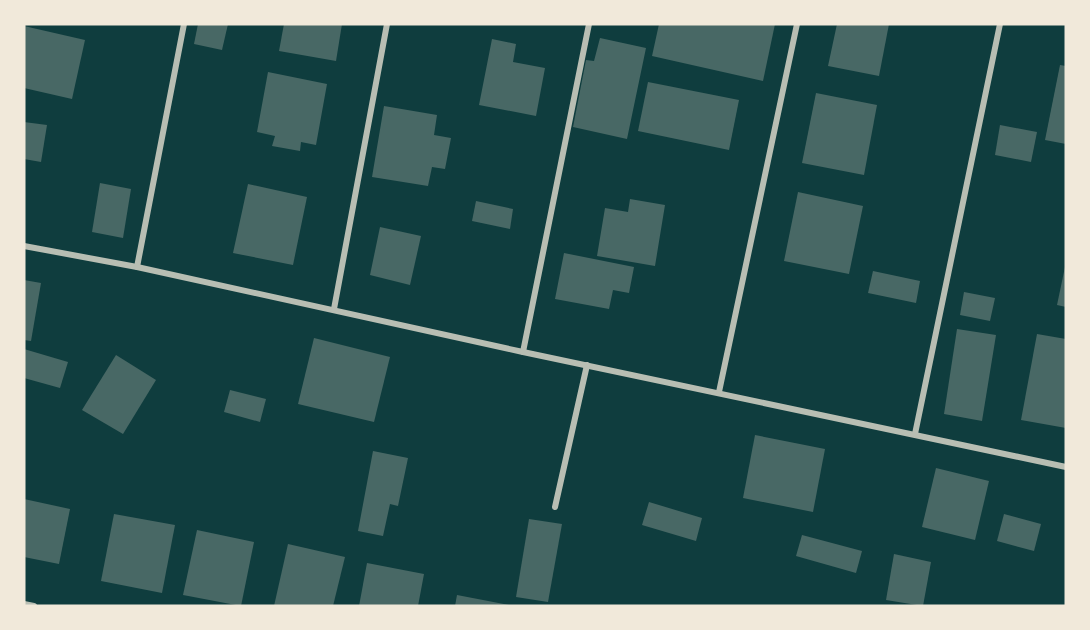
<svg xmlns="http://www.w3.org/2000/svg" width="1090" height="630" font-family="Manrope,sans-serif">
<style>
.building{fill:#486865}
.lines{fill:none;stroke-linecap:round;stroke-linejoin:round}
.minor{stroke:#b8beb3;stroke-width:6}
</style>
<rect width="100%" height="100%" fill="#0f3d3e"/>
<g class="building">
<path d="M 198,24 L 228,24 L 222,50 L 194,44 Z"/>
<path d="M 284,24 L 342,24 L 336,61 L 279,51 Z"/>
<path d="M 659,24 L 775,24 L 763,81 L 652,56 Z"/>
<path d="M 837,24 L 889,24 L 879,76 L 828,66 Z"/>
<path d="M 24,26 L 85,40 L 72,99 L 24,88 Z"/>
<path d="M 600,38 L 646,48 L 627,139 L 573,127 L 586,60 L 594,61 Z"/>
<path d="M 492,39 L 516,44 L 513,62 L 545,68 L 536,116 L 479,105 Z"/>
<path d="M 1060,65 L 1066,66 L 1066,144 L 1045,140 Z"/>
<path d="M 268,72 L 327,84 L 316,145 L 301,142 L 300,151 L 272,146 L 275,136 L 257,132 Z"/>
<path d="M 648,82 L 739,100 L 729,150 L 638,131 Z"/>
<path d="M 816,93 L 877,105 L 864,175 L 802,163 Z"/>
<path d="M 384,106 L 437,115 L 434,135 L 451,138 L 445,169 L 432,167 L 428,186 L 372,177 Z"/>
<path d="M 24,122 L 47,125 L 41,162 L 24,159 Z"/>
<path d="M 1000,125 L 1037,132 L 1031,162 L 995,155 Z"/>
<path d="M 100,183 L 131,189 L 123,238 L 92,232 Z"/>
<path d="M 248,184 L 307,197 L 293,265 L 233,253 Z"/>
<path d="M 798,192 L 863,206 L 849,274 L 784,261 Z"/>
<path d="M 630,199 L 665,205 L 655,266 L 597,256 L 605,208 L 628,212 Z"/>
<path d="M 476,201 L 513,209 L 510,229 L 472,221 Z"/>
<path d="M 380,227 L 421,236 L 410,285 L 370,275 Z"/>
<path d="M 564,253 L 634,267 L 629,293 L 613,290 L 609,309 L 555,299 Z"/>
<path d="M 1065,267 L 1066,267 L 1066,307 L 1057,305 Z"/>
<path d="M 873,271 L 920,281 L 916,303 L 868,293 Z"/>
<path d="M 24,280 L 41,283 L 31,341 L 24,340 Z"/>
<path d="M 964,292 L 995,298 L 990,321 L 960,315 Z"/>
<path d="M 957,329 L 996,335 L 982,421 L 944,414 Z"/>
<path d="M 1037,334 L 1066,339 L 1066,428 L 1021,420 Z"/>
<path d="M 314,338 L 390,357 L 374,422 L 298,404 Z"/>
<path d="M 24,349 L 68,362 L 60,388 L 24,378 Z"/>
<path d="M 116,355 L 156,380 L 123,434 L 82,410 Z"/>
<path d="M 230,390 L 266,399 L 260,422 L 224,412 Z"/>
<path d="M 755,435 L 825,449 L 813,512 L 743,498 Z"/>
<path d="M 373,451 L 408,458 L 398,506 L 390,504 L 383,536 L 358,531 Z"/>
<path d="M 936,468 L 989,481 L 975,540 L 922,527 Z"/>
<path d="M 24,499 L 70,509 L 59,564 L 24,557 Z"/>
<path d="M 649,502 L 702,518 L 696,541 L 642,525 Z"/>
<path d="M 114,514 L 175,525 L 162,593 L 101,581 Z"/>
<path d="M 1004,514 L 1041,524 L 1034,551 L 997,541 Z"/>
<path d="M 529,519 L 562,524 L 548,602 L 516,597 Z"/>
<path d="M 197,530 L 254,542 L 241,606 L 183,595 Z"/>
<path d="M 802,535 L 862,551 L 856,573 L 796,556 Z"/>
<path d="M 288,544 L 345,557 L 333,606 L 274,606 Z"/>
<path d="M 894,554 L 931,562 L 923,606 L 886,600 Z"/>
<path d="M 367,563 L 424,574 L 418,606 L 359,606 Z"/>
<path d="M 457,595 L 509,605 L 508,606 L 455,606 Z"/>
</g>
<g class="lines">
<g class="minor">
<path d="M 24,246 L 137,267 L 523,352 L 1066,467"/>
<path d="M 137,267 L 184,24"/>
<path d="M 334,309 L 387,24"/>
<path d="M 523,352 L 589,24"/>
<path d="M 719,392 L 797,24"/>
<path d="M 915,434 L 1000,24"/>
<path d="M 555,507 L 587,365"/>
<path d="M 24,604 L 34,606"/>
</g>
</g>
<rect width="1090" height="630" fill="none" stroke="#f1e9da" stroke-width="51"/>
</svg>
